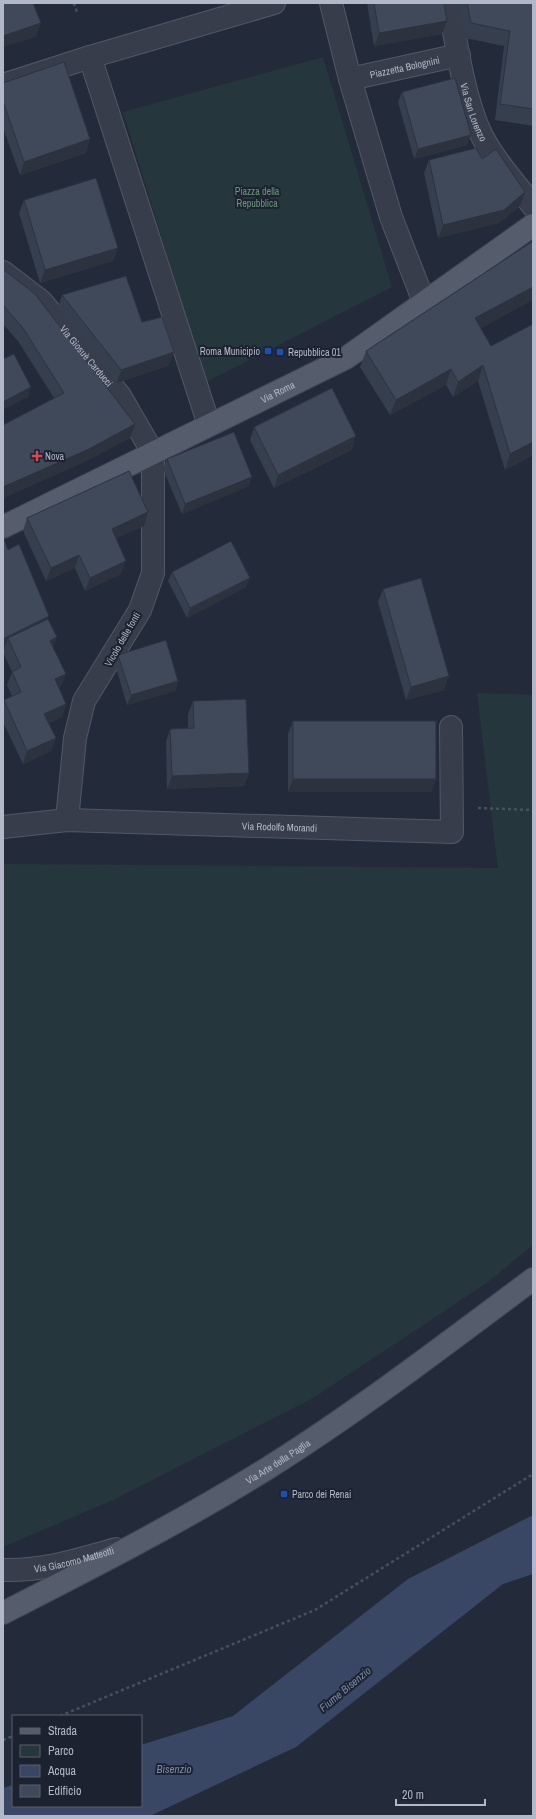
<svg xmlns="http://www.w3.org/2000/svg" width="536" height="1819" font-family="'Archivo Narrow',sans-serif">
<style>
.green{fill:#25373c}
.water{fill:#394764}
.lines{fill:none;stroke-linecap:round;stroke-linejoin:round}
.minor-casing{stroke:#525866;stroke-width:24}
.major-casing{stroke:#404654;stroke-width:24}
.path{stroke:#435459;stroke-width:2.5;stroke-dasharray:3 3;stroke-linecap:butt}
.minor{stroke:#373d4b;stroke-width:22}
.major{stroke:#555c6b;stroke-width:22}
.wall{fill:#363f4d}
.shaded-wall{fill:#2c333f}
.building{fill:#3f495a;stroke:#2c333f}
.transit-dot{fill:#1a4fb4;stroke:#1c2230;stroke-width:1.5}
.health-dot{fill:#e0444e;stroke:#1c2230;stroke-width:1.5}
.labels{text-anchor:middle;stroke-width:4;stroke-linejoin:round;paint-order:stroke}
.street-label{font-size:10px;fill:#b2b8c7;stroke:#1c2230}
.park-label{font-size:10px;fill:#6a9778;stroke:#1c2230}
.poi-label{font-size:10px;fill:#b2b8c7;stroke:#1c2230;text-anchor:start}
.water-label{font-size:11px;font-style:italic;fill:#7b8cae;stroke:#1c2230}
</style>
<rect width="100%" height="100%" fill="#232b3b"/>
<g class="green">
<path d="M 323,57 L 392,287 L 206,382 L 123,112 Z"/>
<path d="M 477,693 L 533,695 L 533,1245 L 488,1282 L 313,1398 L 113,1500 L 3,1547 L 3,864 L 498,868 Z"/>
</g>
<path class="water" d="M 533,1515 L 533,1574 L 503,1584 L 296,1747 L 150,1816 L 3,1816 L 3,1788 L 13,1785 L 13,1806 L 141,1806 L 141,1745 L 233,1716 L 408,1579 Z"/>
<g class="lines">
<defs>
<g id="minor">
<path d="M 331,3 L 350,79 L 391,217 L 424,302"/>
<path id="s1" d="M 449,3 C 456,42 464,99 481,134 C 494,160 515,183 533,206"/>
<path d="M 90,57 L 209,425"/>
<path id="s2" d="M 350,79 L 459,55"/>
<path d="M 3,85 L 90,57 L 274,3"/>
<path id="s3" d="M 3,272 L 41,301 L 120,396 L 153,453 L 153,573 L 140,610 L 84,701 L 75,738 L 67,820"/>
<path id="s4" d="M 3,827 L 67,820 L 452,832 L 451,727"/>
<path id="s5" d="M 3,1570 C 43,1571 78,1560 116,1549"/>
</g>
<g id="major">
<path id="s6" d="M 3,527 L 346,358 L 533,225"/>
<path id="s7" d="M 3,1613 C 93,1567 183,1521 268,1468 C 360,1410 446,1344 533,1279"/>
</g>
</defs>
<use href="#minor" class="minor-casing"/>
<use href="#major" class="major-casing"/>
<g class="path">
<path d="M 74,3 L 77,12"/>
<path d="M 478,808 L 533,810"/>
<path d="M 60,1716 L 315,1610 L 533,1474"/>
<path d="M 3,1740 L 13,1736"/>
</g>
<use href="#minor" class="minor"/>
<use href="#major" class="major"/>
</g>
<g class="wall">
<path d="M 367,3 L 444,3 L 442,34 L 374,46 Z"/>
<path d="M 458,3 L 533,3 L 533,126 L 495,120 L 504,46 L 465,38 Z"/>
<path d="M 3,83 L 90,139 L 86,153 L 20,175 L 3,128 Z"/>
<path d="M 402,92 L 467,145 L 414,159 L 398,102 Z"/>
<path d="M 482,159 L 525,192 L 520,206 L 499,223 L 438,238 L 424,173 L 429,160 Z"/>
<path d="M 24,200 L 113,261 L 40,283 L 19,213 Z"/>
<path d="M 533,241 L 533,302 L 532,300 L 481,328 L 533,455 L 505,470 L 478,381 L 453,397 L 446,385 L 390,415 L 360,367 L 366,351 Z"/>
<path d="M 3,269 L 130,438 L 84,462 L 3,498 L 3,425 L 54,398 L 18,341 L 3,324 Z"/>
<path d="M 62,295 L 142,322 L 169,365 L 117,383 L 58,308 Z"/>
<path d="M 254,427 L 352,450 L 274,488 L 250,440 Z"/>
<path d="M 167,459 L 249,486 L 182,514 L 163,469 Z"/>
<path d="M 27,518 L 144,526 L 116,538 L 121,574 L 85,591 L 75,568 L 46,581 L 23,531 Z"/>
<path d="M 3,536 L 8,550 L 48,619 L 53,648 L 61,687 L 59,688 L 66,704 L 62,717 L 49,723 L 56,738 L 51,751 L 23,764 L 3,722 L 3,702 L 4,700 L 12,696 L 7,685 L 12,672 L 3,652 Z"/>
<path d="M 172,572 L 246,587 L 187,618 L 168,581 Z"/>
<path d="M 383,589 L 444,690 L 406,700 L 378,602 Z"/>
<path d="M 118,655 L 178,681 L 175,691 L 127,705 L 115,664 Z"/>
<path d="M 193,701 L 249,773 L 244,786 L 167,789 L 166,742 L 170,729 L 188,728 L 188,714 Z"/>
<path d="M 293,721 L 436,779 L 431,792 L 288,792 L 288,734 Z"/>
</g>
<g class="shaded-wall">
<path d="M 447,21 L 442,34 L 374,46 L 379,33 Z"/>
<path d="M 41,23 L 36,37 L 3,47 L 3,36 Z"/>
<path d="M 471,135 L 467,145 L 414,159 L 418,149 Z"/>
<path d="M 90,139 L 86,153 L 20,175 L 24,162 Z"/>
<path d="M 525,192 L 520,206 L 499,223 L 438,238 L 443,225 Z"/>
<path d="M 118,248 L 113,261 L 40,283 L 45,270 Z"/>
<path d="M 533,287 L 533,297 L 532,300 L 470,334 L 475,318 Z"/>
<path d="M 174,352 L 169,365 L 117,383 L 121,370 Z"/>
<path d="M 483,365 L 478,381 L 453,397 L 458,382 Z"/>
<path d="M 451,369 L 446,385 L 390,415 L 396,400 Z"/>
<path d="M 31,387 L 28,397 L 3,410 L 3,402 Z"/>
<path d="M 135,424 L 130,438 L 84,462 L 3,498 L 3,487 Z"/>
<path d="M 356,436 L 352,450 L 274,488 L 278,475 Z"/>
<path d="M 533,442 L 533,455 L 505,470 L 510,454 Z"/>
<path d="M 252,477 L 249,486 L 182,514 L 185,504 Z"/>
<path d="M 148,512 L 144,526 L 107,542 L 112,529 Z"/>
<path d="M 79,555 L 75,568 L 46,581 L 51,568 Z"/>
<path d="M 126,561 L 121,574 L 85,591 L 90,578 Z"/>
<path d="M 250,578 L 246,587 L 187,618 L 190,608 Z"/>
<path d="M 49,616 L 44,632 L 8,638 L 3,651 L 3,639 Z"/>
<path d="M 57,637 L 52,650 L 50,641 Z"/>
<path d="M 66,674 L 61,687 L 50,693 L 55,679 Z"/>
<path d="M 449,676 L 444,690 L 406,700 L 411,687 Z"/>
<path d="M 178,681 L 175,691 L 127,705 L 131,695 Z"/>
<path d="M 66,704 L 62,717 L 39,728 L 44,714 Z"/>
<path d="M 56,738 L 51,751 L 23,764 L 27,751 Z"/>
<path d="M 249,773 L 244,786 L 167,789 L 172,776 Z"/>
<path d="M 293,779 L 436,779 L 431,792 L 288,792 Z"/>
</g>
<g class="building">
<path d="M 3,3 L 33,3 L 41,23 L 3,36 Z"/>
<path d="M 374,3 L 444,3 L 447,21 L 379,33 Z"/>
<path d="M 467,3 L 533,3 L 533,109 L 500,104 L 510,31 L 471,23 Z"/>
<path d="M 64,62 L 90,139 L 24,162 L 3,101 L 3,83 Z"/>
<path d="M 455,78 L 471,135 L 418,149 L 402,92 Z"/>
<path d="M 476,148 L 482,159 L 496,149 L 525,192 L 504,210 L 443,225 L 429,160 Z"/>
<path d="M 96,178 L 118,248 L 45,270 L 24,200 Z"/>
<path d="M 533,241 L 533,287 L 475,318 L 491,346 L 533,324 L 533,442 L 510,454 L 483,365 L 458,382 L 451,369 L 396,400 L 366,351 Z"/>
<path d="M 3,269 L 35,294 L 135,424 L 89,449 L 3,487 L 3,425 L 64,393 L 23,328 L 3,305 Z"/>
<path d="M 126,276 L 142,322 L 162,317 L 174,352 L 121,370 L 62,295 Z"/>
<path d="M 14,354 L 31,387 L 3,402 L 3,359 Z"/>
<path d="M 332,388 L 356,436 L 278,475 L 254,427 Z"/>
<path d="M 234,432 L 252,477 L 185,504 L 167,459 Z"/>
<path d="M 129,471 L 148,512 L 112,529 L 126,561 L 90,578 L 79,555 L 51,568 L 27,518 Z"/>
<path d="M 3,536 L 8,550 L 19,544 L 49,616 L 3,639 Z"/>
<path d="M 231,541 L 250,578 L 190,608 L 172,572 Z"/>
<path d="M 421,578 L 449,676 L 411,687 L 383,589 Z"/>
<path d="M 48,619 L 57,637 L 50,641 L 66,674 L 55,679 L 66,704 L 44,714 L 56,738 L 27,751 L 4,700 L 21,692 L 12,672 L 21,667 L 8,638 Z"/>
<path d="M 166,640 L 178,681 L 131,695 L 118,655 Z"/>
<path d="M 246,699 L 249,773 L 172,776 L 170,729 L 194,728 L 193,701 Z"/>
<rect x="293" y="721" width="143" height="58"/>
</g>
<g class="transit-dot">
<rect x="264" y="347" width="8" height="8" rx="2"/>
<rect x="276" y="348" width="8" height="8" rx="2"/>
<rect x="280" y="1490" width="8" height="8" rx="2"/>
</g>
<path class="health-dot" d="M35 450h4v4h4v4h-4v4h-4v-4h-4v-4h4z"/>
<g class="labels">
<g class="street-label">
<text dy="4" stroke="none"><textPath href="#s2" startOffset="56">Piazzetta Bolognini</textPath></text>
<text dy="4" stroke="none"><textPath href="#s1" startOffset="112">Via San Lorenzo</textPath></text>
<text dy="4" stroke="none"><textPath href="#s3" startOffset="119">Via Giosuè Carducci</textPath></text>
<text dy="4" stroke="none"><textPath href="#s6" startOffset="306">Via Roma</textPath></text>
<text transform="translate(122 639) rotate(-60)" y="4">Vicolo delle fonti</text>
<text dy="4" stroke="none"><textPath href="#s4" startOffset="277">Via Rodolfo Morandi</textPath></text>
<text dy="4" stroke="none"><textPath href="#s7" startOffset="314">Via Arte della Paglia</textPath></text>
<text dy="4" stroke="none"><textPath href="#s5" startOffset="72">Via Giacomo Matteotti</textPath></text>
</g>
<g class="park-label">
<text x="257" y="195">Piazza della<tspan x="257" dy="12">Repubblica</tspan></text>
</g>
<g class="poi-label">
<text x="260" y="355" text-anchor="end">Roma Municipio</text>
<text x="288" y="356">Repubblica 01</text>
<text x="45" y="460">Nova</text>
<text x="292" y="1498">Parco dei Renai</text>
</g>
<g class="water-label">
<text transform="translate(345 1689) rotate(-40)" y="4">Fiume Bisenzio</text>
<text x="174" y="1773">Bisenzio</text>
</g>
</g>
<rect width="536" height="1819" fill="none" stroke="#b2b8c7" stroke-width="8"/>
<rect x="12" y="1715" width="130" height="92" fill="#1c2230" stroke="#585e6c"/>
<rect x="20" y="1728" width="20" height="6" fill="#555c6b" stroke="#585e6c"/>
<text x="48" y="1735" font-size="12" fill="#b2b8c7">Strada</text>
<rect x="20" y="1745" width="20" height="12" fill="#25373c" stroke="#585e6c"/>
<text x="48" y="1755" font-size="12" fill="#b2b8c7">Parco</text>
<rect x="20" y="1765" width="20" height="12" fill="#394764" stroke="#585e6c"/>
<text x="48" y="1775" font-size="12" fill="#b2b8c7">Acqua</text>
<rect x="20" y="1785" width="20" height="12" fill="#3f495a" stroke="#585e6c"/>
<text x="48" y="1795" font-size="12" fill="#b2b8c7">Edificio</text>
<path d="M396 1799v6h89v-6" fill="none" stroke="#b2b8c7" stroke-width="2"/>
<text x="402" y="1799" font-size="12" fill="#b2b8c7" stroke="#1c2230" stroke-width="3" paint-order="stroke">20 m</text>
</svg>
